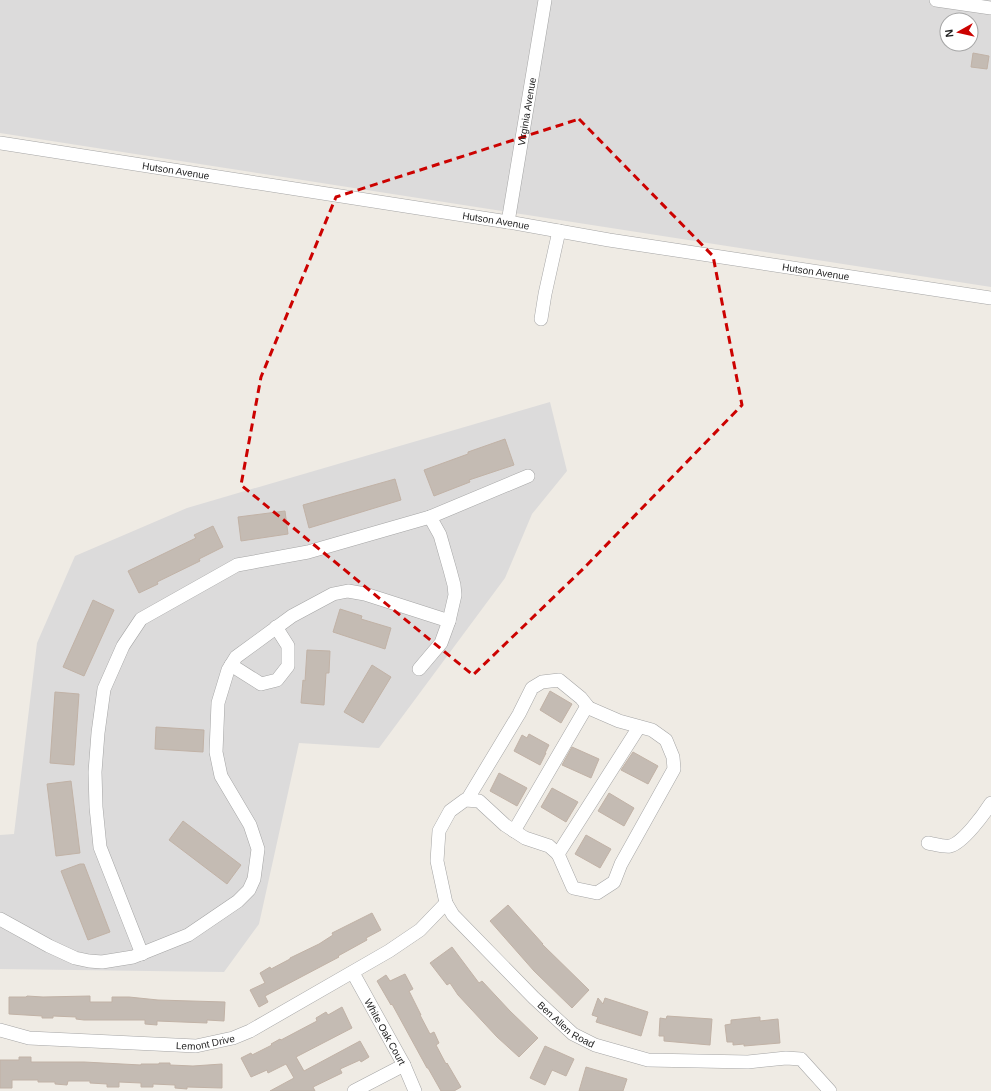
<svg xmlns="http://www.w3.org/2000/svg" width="991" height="1091" font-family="Arial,sans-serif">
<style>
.residential{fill:#dcdbdb;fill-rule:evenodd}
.building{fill:#c4bbb3;stroke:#c1b2a6}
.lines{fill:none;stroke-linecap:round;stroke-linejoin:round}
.minor-casing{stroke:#a5a5a5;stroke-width:14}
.minor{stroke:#fff;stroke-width:13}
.marked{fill:none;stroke:#cc0200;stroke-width:3;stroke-dasharray:8 5;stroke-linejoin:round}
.labels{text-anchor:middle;stroke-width:3;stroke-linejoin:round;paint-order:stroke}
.street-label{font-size:10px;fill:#1e1e1e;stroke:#fff}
</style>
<rect width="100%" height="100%" fill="#efebe4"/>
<g class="residential">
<path d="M 0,0 L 991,0 L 991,287 L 0,133 ZM 947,20 L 971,20 L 971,44 L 947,44 Z"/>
<path d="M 550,402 L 567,471 L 532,514 L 505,578 L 379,748 L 299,743 L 259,924 L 224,972 L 0,969 L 0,835 L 14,834 L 37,643 L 75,556 L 187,508 Z"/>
</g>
<g class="building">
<path d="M 973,53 L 989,56 L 987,69 L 971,67 Z"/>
<path d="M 505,439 L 514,465 L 469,480 L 470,482 L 434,496 L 424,470 L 468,454 L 468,452 Z"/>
<path d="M 395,479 L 401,500 L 309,528 L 303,505 Z"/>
<path d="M 285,511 L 288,534 L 241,541 L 238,517 Z"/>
<path d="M 213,526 L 223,547 L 199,559 L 200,561 L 157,582 L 158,584 L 139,593 L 128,571 L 196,538 L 194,535 Z"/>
<path d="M 93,600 L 114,610 L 84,676 L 63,667 Z"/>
<path d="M 340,609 L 362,616 L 361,619 L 391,628 L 385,649 L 333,632 Z"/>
<path d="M 307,650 L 330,651 L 329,673 L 326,673 L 324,705 L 301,703 L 303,680 L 305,681 Z"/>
<path d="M 372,665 L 391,677 L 363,723 L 344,712 Z"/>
<path d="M 550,691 L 572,704 L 561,723 L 540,710 Z"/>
<path d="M 55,692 L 79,694 L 74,765 L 50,763 Z"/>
<path d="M 156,727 L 204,730 L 203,752 L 155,749 Z"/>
<path d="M 529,734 L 549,745 L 545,753 L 546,753 L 540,765 L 514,751 L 522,735 L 527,738 Z"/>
<path d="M 572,747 L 599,759 L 591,778 L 562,765 Z"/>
<path d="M 633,752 L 658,766 L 648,784 L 621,770 Z"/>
<path d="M 499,773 L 527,788 L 517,806 L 490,791 Z"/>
<path d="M 71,781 L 80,853 L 56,856 L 47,784 Z"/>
<path d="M 552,788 L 578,802 L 566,822 L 541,807 Z"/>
<path d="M 609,793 L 634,808 L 624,826 L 598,811 Z"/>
<path d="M 183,821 L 241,865 L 227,884 L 169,840 Z"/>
<path d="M 586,835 L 611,849 L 600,868 L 575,854 Z"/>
<path d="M 80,864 L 84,864 L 110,932 L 88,940 L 61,871 Z"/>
<path d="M 508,905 L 543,944 L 542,944 L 589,990 L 572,1008 L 534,971 L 490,921 Z"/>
<path d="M 372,913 L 381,930 L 366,938 L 367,940 L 338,956 L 339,957 L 265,996 L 268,1002 L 259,1007 L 250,990 L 265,983 L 260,973 L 270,967 L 271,969 L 290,959 L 290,958 L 319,944 L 333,935 L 332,933 Z"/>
<path d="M 452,947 L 479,983 L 482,981 L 510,1011 L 538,1038 L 519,1057 L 497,1037 L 458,995 L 450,983 L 447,985 L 430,963 Z"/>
<path d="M 405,974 L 413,989 L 409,991 L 421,1015 L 420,1015 L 430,1034 L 434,1032 L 439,1043 L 436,1045 L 446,1064 L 447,1063 L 461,1087 L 454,1091 L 441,1091 L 428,1068 L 427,1068 L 392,1004 L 391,1005 L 377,981 L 386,975 L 390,981 Z"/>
<path d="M 27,996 L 43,997 L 90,996 L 90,1002 L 112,1002 L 112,997 L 129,997 L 158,1000 L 225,1002 L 224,1021 L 207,1020 L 207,1023 L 157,1021 L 157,1025 L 145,1024 L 145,1020 L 84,1020 L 76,1019 L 76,1017 L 53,1016 L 53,1018 L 42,1018 L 42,1016 L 9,1014 L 9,997 L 26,997 Z"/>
<path d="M 598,998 L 603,1004 L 605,998 L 648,1012 L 641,1036 L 596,1022 L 598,1017 L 592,1015 Z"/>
<path d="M 342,1007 L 352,1028 L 296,1057 L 304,1071 L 360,1041 L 369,1057 L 361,1062 L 360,1060 L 340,1069 L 342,1073 L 313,1087 L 315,1091 L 270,1091 L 294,1078 L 286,1064 L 268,1073 L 267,1070 L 251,1077 L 241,1058 L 251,1053 L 252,1055 L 272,1045 L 271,1044 L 280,1039 L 281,1040 L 298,1031 L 317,1021 L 316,1018 L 326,1012 L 328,1015 Z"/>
<path d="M 667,1016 L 712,1019 L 710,1045 L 664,1041 L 664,1036 L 659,1036 L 660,1018 L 666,1019 Z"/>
<path d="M 760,1017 L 760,1021 L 778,1019 L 780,1043 L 744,1046 L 744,1044 L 733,1045 L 733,1042 L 727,1042 L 725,1025 L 731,1024 L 731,1020 Z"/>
<path d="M 545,1046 L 574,1059 L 566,1076 L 552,1070 L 545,1085 L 530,1078 Z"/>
<path d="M 19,1057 L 31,1057 L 31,1062 L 84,1062 L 141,1065 L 141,1064 L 159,1064 L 159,1063 L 170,1063 L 170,1065 L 193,1066 L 222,1064 L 222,1088 L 187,1087 L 187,1089 L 175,1088 L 175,1085 L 153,1084 L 153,1087 L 141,1087 L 141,1083 L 119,1082 L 119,1087 L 107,1087 L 107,1084 L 90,1083 L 90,1081 L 68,1081 L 67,1085 L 55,1084 L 55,1082 L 38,1082 L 38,1080 L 12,1080 L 12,1088 L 0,1088 L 0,1060 L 19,1060 Z"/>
<path d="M 586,1067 L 627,1079 L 623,1091 L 579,1091 Z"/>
</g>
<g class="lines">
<defs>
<g id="minor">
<path d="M 936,0 L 991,8"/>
<path id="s1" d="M 0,143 L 508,222 L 609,240 L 991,298"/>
<path id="s2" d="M 508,222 L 545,0"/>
<path d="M 541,319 L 545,294 L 559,231"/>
<path d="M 231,665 L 261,684 L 277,680 L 288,666 L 288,646 L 276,627"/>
<path d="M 419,669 L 441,643 L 449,621 L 455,595 L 454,585 L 450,570 L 440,535 L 430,517"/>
<path id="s3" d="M 467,800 L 519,714 L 532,688 L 542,682 L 559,680 L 581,698 L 589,708 L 619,721 L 652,730 L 666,740 L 673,757 L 674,769 L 621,864 L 614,882 L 597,893 L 573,888 L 558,854 L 549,846 L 525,838 L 505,825 L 479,801 L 465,800 L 450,811 L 439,831 L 437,861 L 446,903 L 453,915 L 534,998 L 573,1034 L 595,1045 L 648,1060 L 748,1062 L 786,1058 L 801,1059 L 830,1091"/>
<path d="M 514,831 L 587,706"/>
<path d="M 928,843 C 934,844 944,847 950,846 C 963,843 984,814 991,803"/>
<path d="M 558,854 L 639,727"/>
<path d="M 0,919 L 49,946 L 75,958 L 89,961 L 102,962 L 133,957 L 188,935 L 238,901 L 249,890 L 254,879 L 258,849 L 250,825 L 221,776 L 216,752 L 218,703 L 228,670 L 236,657 L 292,616 L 333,594 L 348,591 L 365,594 L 449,621"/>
<path d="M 142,954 L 100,847 L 96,807 L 95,772 L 98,733 L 104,689 L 123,646 L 141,619 L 237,565 L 308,552 L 430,517 L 528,476"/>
<path id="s4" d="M 353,973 L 404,1065 L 415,1091"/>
<path id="s5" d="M 0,1030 L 29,1038 L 196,1046 L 233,1038 L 250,1031 L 389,951 L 420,930 L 446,903"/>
<path d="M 354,1091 L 404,1065"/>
</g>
</defs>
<use href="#minor" class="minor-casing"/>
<use href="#minor" class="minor"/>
</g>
<path class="marked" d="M 579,119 L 713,256 L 742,405 L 585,567 L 473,675 L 241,485 L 261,377 L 336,197 Z"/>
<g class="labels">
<g class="street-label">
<text dy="4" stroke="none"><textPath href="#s2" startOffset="112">Virginia Avenue</textPath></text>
<text dy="4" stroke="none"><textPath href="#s1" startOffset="178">Hutson Avenue</textPath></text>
<text dy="4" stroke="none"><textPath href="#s1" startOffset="502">Hutson Avenue</textPath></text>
<text dy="4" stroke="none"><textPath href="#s1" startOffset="826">Hutson Avenue</textPath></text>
<text dy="4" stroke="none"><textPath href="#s3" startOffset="921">Ben Allen Road</textPath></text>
<text dy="4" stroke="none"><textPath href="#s4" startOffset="67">White Oak Court</textPath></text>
<text dy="4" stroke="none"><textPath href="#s5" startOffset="207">Lemont Drive</textPath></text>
</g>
</g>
<g transform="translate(959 32) rotate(262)"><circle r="19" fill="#ffffff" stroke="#a5a5a5"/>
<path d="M0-3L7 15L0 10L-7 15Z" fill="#cc0200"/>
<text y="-6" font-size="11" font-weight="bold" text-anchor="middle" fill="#1e1e1e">N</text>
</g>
</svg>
